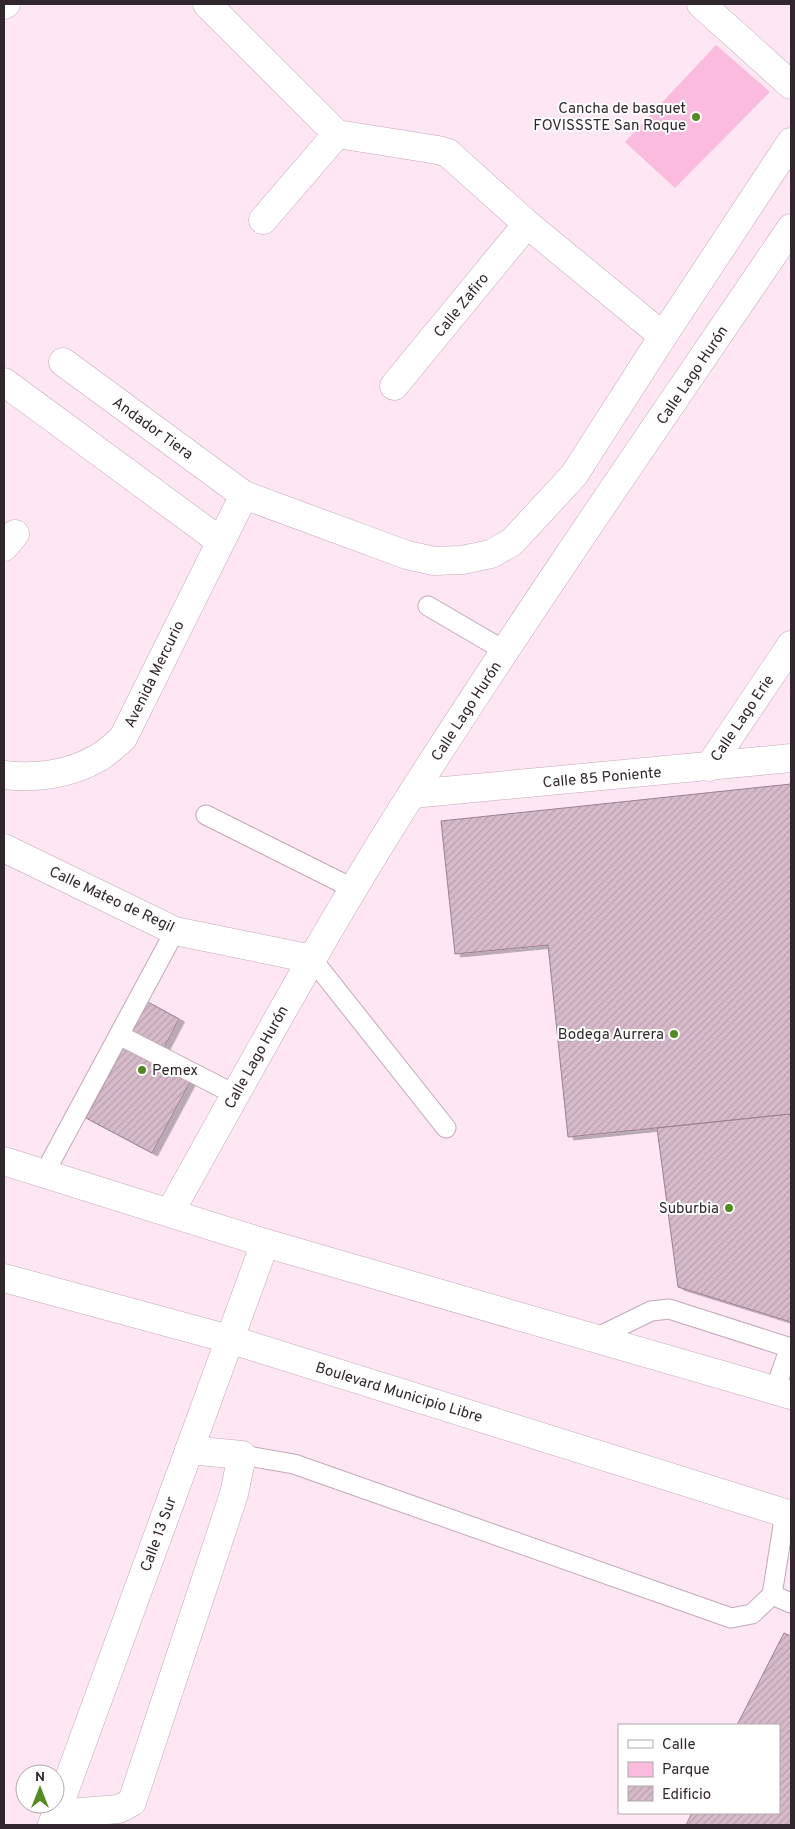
<svg xmlns="http://www.w3.org/2000/svg" width="795" height="1829" font-family="Overpass,sans-serif">
<style>
.park{fill:#fabbdf}
.building{fill:url(#building-hatch);stroke:#9c8190;filter:url(#shadow)}
.lines{fill:none;stroke-linecap:round;stroke-linejoin:round}
.service-casing{stroke:#c4a8b8;stroke-width:21}
.minor-casing{stroke:#c4a8b8;stroke-width:29}
.secondary-casing{stroke:#c4a8b8;stroke-width:29}
.service{stroke:#fff;stroke-width:19}
.minor{stroke:#fff;stroke-width:28}
.secondary{stroke:#fff;stroke-width:28}
.poi-dot{fill:#548a23;stroke:#fff;stroke-width:2}
.labels{text-anchor:middle;stroke-width:4;stroke-linejoin:round;paint-order:stroke}
.poi-label{font-size:15px;fill:#31262c;stroke:#fff;text-anchor:end}
.street-label{font-size:15px;fill:#31262c;stroke:#fff}
</style>
<defs>
<pattern id="building-hatch" width="6" height="6" patternUnits="userSpaceOnUse" patternTransform="scale(1.25)"><rect width="6" height="6" fill="#d7baca"/><path d="M-1 1l2-2M0 6l6-6M5 7l2-2" fill="none" stroke="#b9a0ae"/></pattern>
<filter id="shadow"><feDropShadow dx="5.5" dy="3" stdDeviation="0" flood-color="#0004"/></filter>
</defs>
<rect width="100%" height="100%" fill="#fee6f3"/>
<path class="park" d="M 716,45 L 770,92 L 675,188 L 625,142 Z"/>
<g class="building">
<path d="M 791,784 L 791,1114 L 568,1137 L 548,945 L 455,954 L 441,821 Z"/>
<path d="M 148,1002 L 179,1019 L 157,1061 L 191,1080 L 152,1153 L 86,1118 Z"/>
<path d="M 791,1114 L 791,1322 L 678,1287 L 657,1128 Z"/>
<path d="M 784,1633 L 791,1636 L 791,1825 L 686,1825 L 692,1813 L 779,1813 L 779,1725 L 737,1725 Z"/>
</g>
<g class="lines">
<defs>
<g id="service">
<path d="M 428,606 L 505,651"/>
<path d="M 206,815 L 354,889"/>
<path d="M 312,959 L 446,1128"/>
<path d="M 119,1035 L 236,1095"/>
<path d="M 44,1174 L 175,931"/>
<path d="M 596,1338 L 651,1311 L 669,1309 L 791,1348"/>
<path d="M 775,1390 L 790,1347"/>
<path d="M 242,1455 L 294,1464 L 731,1618 L 752,1614 L 772,1595 L 791,1603"/>
<path d="M 772,1595 L 785,1513"/>
</g>
<g id="minor">
<path d="M 207,4 L 337,134"/>
<path d="M 701,4 L 791,85"/>
<path d="M 4,5 L 6,4"/>
<path d="M 263,220 L 337,134 L 438,150 L 448,153 L 527,224 L 663,336"/>
<path d="M 63,362 L 244,495 L 407,555 L 434,561 L 462,560 L 491,554 L 512,542 L 574,475 L 663,336 L 791,142"/>
<path d="M 4,382 L 220,541"/>
<path d="M 394,386 L 527,224"/>
<path d="M 4,547 L 15,534"/>
<path d="M 709,767 L 791,645"/>
<path d="M 4,775 C 35,779 71,774 98,758 C 107,753 115,745 123,738 L 244,495"/>
<path d="M 412,794 L 791,758"/>
<path d="M 4,848 L 175,931 L 312,959"/>
<path d="M 170,1212 C 249,1071 326,928 413,792 C 535,601 664,415 791,228"/>
<path d="M 56,1814 L 119,1809 L 132,1802 L 234,1494 L 242,1455 L 189,1450"/>
<path d="M 52,1825 L 265,1243"/>
</g>
<g id="secondary">
<path d="M 4,1161 L 265,1243 L 791,1395"/>
<path d="M 4,1278 L 229,1339 L 791,1515"/>
</g>
</defs>
<use href="#service" class="service-casing"/>
<use href="#minor" class="minor-casing"/>
<use href="#secondary" class="secondary-casing"/>
<use href="#service" class="service"/>
<use href="#minor" class="minor"/>
<use href="#secondary" class="secondary"/>
</g>
<g class="poi-dot">
<circle cx="696" cy="117" r="5"/>
<circle cx="674" cy="1034" r="5"/>
<circle cx="142" cy="1070" r="5"/>
<circle cx="729" cy="1208" r="5"/>
</g>
<g class="labels">
<g class="poi-label">
<text x="686" y="113">Cancha de basquet<tspan x="686" dy="17">FOVISSSTE San Roque</tspan></text>
<text x="664" y="1039">Bodega Aurrera</text>
<text x="152" y="1075" text-anchor="start">Pemex</text>
<text x="719" y="1213">Suburbia</text>
</g>
<g class="street-label">
<text transform="translate(461 305) rotate(-51)" y="5">Calle Zafiro</text>
<text transform="translate(692 375) rotate(-56)" y="5">Calle Lago Hurón</text>
<text transform="translate(153 428) rotate(36)" y="5">Andador Tiera</text>
<text transform="translate(154 674) rotate(-64)" y="5">Avenida Mercurio</text>
<text transform="translate(466 711) rotate(-57)" y="5">Calle Lago Hurón</text>
<text transform="translate(742 718) rotate(-56)" y="5">Calle Lago Erie</text>
<text transform="translate(602 777) rotate(-5)" y="5">Calle 85 Poniente</text>
<text transform="translate(112 899) rotate(25)" y="5">Calle Mateo de Regil</text>
<text transform="translate(256 1057) rotate(-61)" y="5">Calle Lago Hurón</text>
<text transform="translate(399 1392) rotate(17)" y="5">Boulevard Municipio Libre</text>
<text transform="translate(158 1534) rotate(-70)" y="5">Calle 13 Sur</text>
</g>
</g>
<rect width="795" height="1829" fill="none" stroke="#31262c" stroke-width="10"/>
<rect x="618" y="1724" width="162" height="90" fill="#ffffff" stroke="#ada8ab"/>
<rect x="628" y="1740" width="25" height="8" fill="#ffffff" stroke="#ada8ab"/>
<text x="662" y="1749" font-size="15" fill="#31262c">Calle</text>
<rect x="628" y="1762" width="25" height="15" fill="#fabbdf" stroke="#ada8ab"/>
<text x="662" y="1774" font-size="15" fill="#31262c">Parque</text>
<rect x="628" y="1786" width="25" height="15" fill="url(#building-hatch)" stroke="#ada8ab"/>
<text x="662" y="1799" font-size="15" fill="#31262c">Edificio</text>
<g transform="translate(40 1789)"><circle r="24" fill="#ffffff" stroke="#ada8ab"/>
<path d="M0-4L9 19L0 12L-9 19Z" fill="#548a23"/>
<text y="-8" font-size="14" font-weight="bold" text-anchor="middle" fill="#31262c">N</text>
</g>
</svg>
